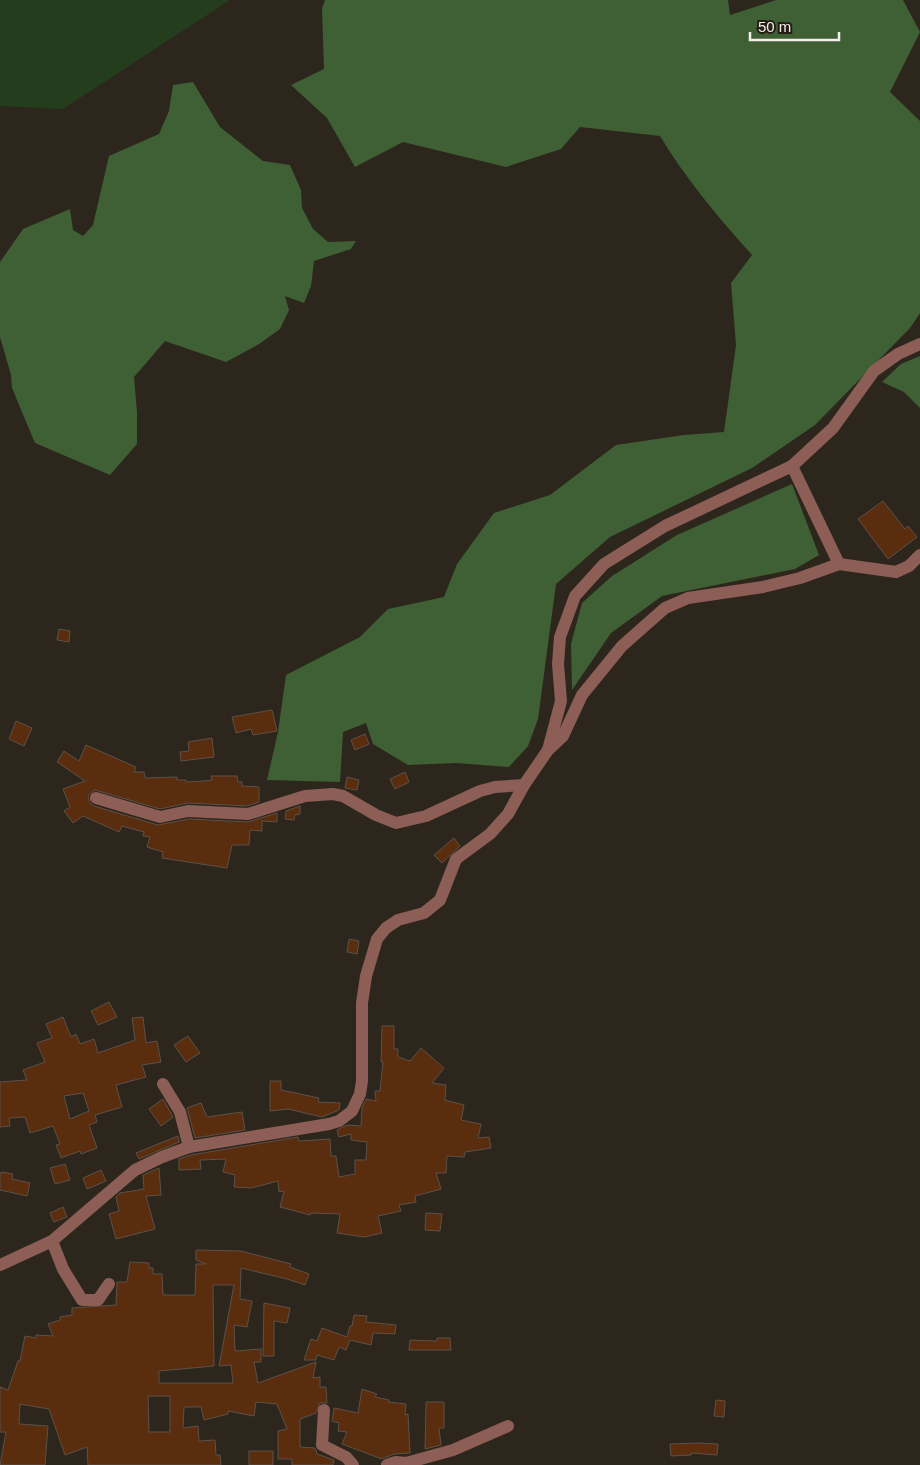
<svg xmlns="http://www.w3.org/2000/svg" width="920" height="1465" font-family="Arial,sans-serif">
<style>
.green{fill:#243d1c}
.forest{fill:#3f6034}
.building{fill:#592d0d;stroke:#5d5149;fill-rule:evenodd}
.lines{fill:none;stroke-linecap:round;stroke-linejoin:round}
.minor{stroke:#8c5e56;stroke-width:12}
</style>
<rect width="100%" height="100%" fill="#2d261c"/>
<path class="green" d="M 0,0 L 230,0 L 63,109 L 0,106 Z"/>
<g class="forest">
<path d="M 325,0 L 728,0 L 730,15 L 776,0 L 903,0 L 920,32 L 890,92 L 920,121 L 920,313 L 910,328 L 815,425 L 752,468 L 610,537 L 556,584 L 538,719 L 528,746 L 509,767 L 456,763 L 408,765 L 373,744 L 366,723 L 343,732 L 340,782 L 267,780 L 278,732 L 286,675 L 360,637 L 388,609 L 444,597 L 457,564 L 494,513 L 550,495 L 616,445 L 684,435 L 724,432 L 736,345 L 731,283 L 752,255 C 718,217 686,179 660,136 L 580,127 L 561,149 L 506,167 L 403,142 L 355,167 L 327,118 L 291,85 L 324,69 L 322,9 Z"/>
<path d="M 193,82 L 220,127 L 263,161 L 290,165 L 301,190 L 302,208 L 313,229 L 328,242 L 356,241 L 351,249 L 314,261 L 311,286 L 304,303 L 285,296 L 289,310 L 280,329 L 259,344 L 226,362 L 165,341 L 134,377 L 137,412 L 137,444 L 110,475 L 35,443 L 12,388 L 11,375 L 0,337 L 0,262 L 23,229 L 70,209 L 73,230 L 83,236 L 93,225 L 109,156 L 159,134 L 169,111 L 173,85 Z"/>
<path d="M 920,356 L 920,408 L 904,392 L 882,382 L 901,364 Z"/>
<path d="M 792,484 L 819,555 L 795,569 L 662,596 L 611,633 L 572,690 L 571,644 L 582,603 L 612,576 L 677,535 Z"/>
</g>
<g class="building">
<path d="M 883,501 L 905,529 L 908,526 L 917,537 L 888,559 L 858,519 Z"/>
<path d="M 59,629 L 70,631 L 69,642 L 57,640 Z"/>
<path d="M 272,710 L 277,731 L 253,735 L 251,729 L 236,733 L 232,717 Z"/>
<path d="M 16,721 L 32,728 L 24,746 L 9,739 Z"/>
<path d="M 365,734 L 369,744 L 355,750 L 351,740 Z"/>
<path d="M 212,738 L 214,757 L 181,761 L 180,752 L 189,751 L 188,742 Z"/>
<path d="M 86,745 L 136,767 L 134,772 L 144,772 L 145,778 L 177,777 L 177,780 L 186,780 L 186,782 L 204,781 L 212,780 L 211,776 L 237,776 L 238,782 L 242,782 L 242,786 L 259,787 L 259,802 L 247,806 L 188,803 L 160,809 L 95,790 L 88,796 L 90,803 L 94,806 L 158,825 L 189,819 L 248,822 L 277,813 L 277,822 L 262,821 L 262,831 L 250,830 L 249,845 L 232,845 L 227,868 L 162,858 L 163,852 L 147,847 L 150,837 L 143,836 L 144,832 L 122,826 L 119,832 L 83,816 L 73,823 L 64,811 L 70,807 L 63,789 L 85,781 L 57,762 L 64,751 L 79,761 Z"/>
<path d="M 405,772 L 409,782 L 395,789 L 390,779 Z"/>
<path d="M 347,777 L 359,780 L 357,790 L 345,788 Z"/>
<path d="M 300,806 L 300,814 L 295,815 L 294,820 L 285,819 L 286,811 Z"/>
<path d="M 454,838 L 460,846 L 442,863 L 434,855 Z"/>
<path d="M 349,939 L 359,941 L 357,954 L 347,952 Z"/>
<path d="M 109,1002 L 117,1017 L 98,1025 L 91,1011 Z"/>
<path d="M 63,1017 L 71,1037 L 76,1034 L 80,1044 L 94,1039 L 98,1053 L 135,1040 L 132,1018 L 143,1017 L 146,1043 L 157,1041 L 161,1062 L 142,1065 L 146,1077 L 116,1085 L 122,1107 L 95,1115 L 97,1122 L 89,1125 L 97,1148 L 81,1154 L 80,1151 L 61,1158 L 56,1145 L 60,1144 L 53,1126 L 30,1133 L 25,1117 L 9,1118 L 10,1126 L 0,1127 L 0,1082 L 27,1080 L 23,1070 L 45,1062 L 37,1043 L 52,1038 L 46,1024 ZM 83,1093 L 89,1111 L 70,1119 L 64,1096 Z"/>
<path d="M 382,1026 L 394,1026 L 394,1049 L 398,1049 L 398,1057 L 410,1061 L 421,1048 L 444,1068 L 432,1083 L 446,1085 L 445,1100 L 464,1105 L 461,1120 L 481,1124 L 478,1138 L 489,1137 L 491,1148 L 465,1152 L 464,1157 L 447,1156 L 446,1173 L 436,1173 L 441,1189 L 415,1196 L 416,1202 L 399,1205 L 401,1211 L 378,1216 L 382,1233 L 364,1237 L 337,1233 L 340,1214 L 311,1213 L 310,1215 L 280,1207 L 284,1191 L 279,1192 L 278,1181 L 251,1188 L 234,1187 L 235,1175 L 223,1172 L 226,1159 L 200,1160 L 201,1169 L 179,1170 L 179,1159 L 191,1155 L 298,1137 L 299,1141 L 330,1139 L 331,1156 L 336,1156 L 339,1177 L 355,1174 L 355,1160 L 366,1160 L 367,1142 L 351,1140 L 351,1134 L 339,1137 L 337,1130 L 347,1125 L 361,1126 L 362,1108 L 366,1099 L 376,1101 L 375,1091 L 380,1091 L 383,1062 L 381,1062 Z"/>
<path d="M 188,1036 L 200,1053 L 186,1062 L 174,1045 Z"/>
<path d="M 270,1081 L 281,1081 L 281,1090 L 319,1098 L 318,1102 L 340,1103 L 339,1110 L 322,1117 L 288,1109 L 270,1111 Z"/>
<path d="M 163,1099 L 173,1117 L 161,1126 L 149,1109 Z"/>
<path d="M 201,1103 L 207,1117 L 242,1112 L 245,1130 L 195,1138 L 187,1108 Z"/>
<path d="M 178,1136 L 179,1142 L 139,1159 L 136,1153 Z"/>
<path d="M 65,1164 L 70,1180 L 55,1184 L 50,1168 Z"/>
<path d="M 159,1168 L 161,1195 L 146,1196 L 155,1229 L 116,1239 L 109,1214 L 119,1211 L 116,1197 L 120,1193 L 144,1189 L 143,1175 Z"/>
<path d="M 101,1170 L 106,1181 L 87,1189 L 83,1178 Z"/>
<path d="M 2,1172 L 13,1174 L 12,1179 L 30,1183 L 27,1196 L 0,1190 L 0,1173 Z"/>
<path d="M 63,1207 L 67,1217 L 54,1222 L 50,1213 Z"/>
<path d="M 426,1213 L 442,1214 L 440,1231 L 425,1230 Z"/>
<path d="M 196,1250 L 241,1251 L 291,1264 L 290,1267 L 309,1274 L 305,1285 L 287,1279 L 241,1268 L 240,1299 L 252,1301 L 247,1327 L 234,1325 L 235,1351 L 261,1349 L 261,1362 L 254,1362 L 258,1383 L 316,1362 L 313,1378 L 320,1377 L 320,1387 L 326,1387 L 327,1403 L 320,1403 L 316,1413 L 300,1419 L 300,1447 L 315,1448 L 317,1454 L 334,1460 L 333,1465 L 292,1465 L 292,1459 L 278,1459 L 278,1431 L 287,1429 L 277,1404 L 256,1402 L 254,1416 L 228,1411 L 228,1414 L 204,1420 L 201,1407 L 184,1407 L 183,1428 L 198,1426 L 199,1441 L 215,1440 L 216,1455 L 220,1455 L 221,1465 L 88,1465 L 87,1447 L 65,1455 L 49,1409 L 20,1404 L 19,1424 L 48,1426 L 45,1465 L 0,1465 L 6,1432 L 0,1432 L 0,1387 L 8,1390 L 18,1361 L 20,1361 L 25,1336 L 36,1338 L 36,1335 L 53,1336 L 48,1324 L 60,1320 L 60,1317 L 72,1315 L 72,1308 L 116,1305 L 117,1282 L 127,1282 L 130,1262 L 149,1263 L 149,1268 L 153,1268 L 153,1274 L 162,1274 L 163,1295 L 195,1295 L 196,1264 L 206,1264 L 196,1260 ZM 213,1285 L 234,1285 L 219,1366 L 231,1365 L 233,1383 L 159,1383 L 159,1371 L 214,1366 ZM 148,1396 L 170,1396 L 170,1432 L 149,1432 Z"/>
<path d="M 264,1303 L 290,1308 L 287,1323 L 274,1321 L 274,1356 L 263,1356 Z"/>
<path d="M 354,1315 L 367,1316 L 366,1322 L 396,1325 L 395,1334 L 373,1333 L 371,1345 L 350,1340 L 346,1350 L 339,1347 L 334,1360 L 317,1355 L 316,1360 L 304,1360 L 311,1339 L 317,1341 L 322,1328 L 347,1337 L 350,1326 L 352,1326 Z"/>
<path d="M 437,1338 L 450,1338 L 451,1350 L 409,1350 L 410,1340 L 437,1341 Z"/>
<path d="M 362,1389 L 377,1394 L 375,1397 L 389,1400 L 388,1402 L 406,1404 L 405,1415 L 408,1414 L 410,1453 L 394,1454 L 382,1459 L 342,1444 L 347,1432 L 338,1431 L 339,1423 L 332,1421 L 334,1408 L 358,1413 Z"/>
<path d="M 716,1400 L 725,1401 L 724,1417 L 714,1416 Z"/>
<path d="M 426,1402 L 444,1402 L 444,1428 L 439,1428 L 441,1445 L 425,1449 Z"/>
<path d="M 699,1443 L 718,1444 L 717,1455 L 691,1453 L 691,1455 L 671,1456 L 670,1444 Z"/>
<rect x="249" y="1451" width="24" height="14"/>
</g>
<g class="lines">
<g class="minor">
<path d="M 792,466 L 839,564"/>
<path d="M 548,750 L 561,701 L 558,664 L 560,637 L 575,596 L 604,564 L 665,526 L 792,466 L 833,428 L 874,371 L 898,354 L 920,344"/>
<path d="M 96,798 L 160,817 L 188,811 L 248,814 L 305,796 L 333,794 L 343,796 L 376,815 L 396,823 L 426,816 L 480,791 L 495,787 L 524,785"/>
<path d="M 163,1084 L 180,1112 L 189,1147"/>
<path d="M 52,1241 L 63,1269 L 82,1300 L 98,1300 L 109,1284"/>
<path d="M 0,1265 L 52,1241 L 135,1170 L 162,1157 L 189,1147 L 329,1124 L 339,1121 L 352,1111 L 360,1094 L 362,1081 L 362,1003 L 366,976 L 377,939 L 386,928 L 398,920 L 424,913 L 440,900 L 456,859 L 490,834 L 508,814 L 524,785 L 548,750 L 563,736 L 582,695 L 622,646 L 665,608 L 688,598 L 763,587 L 800,578 L 839,564 L 896,572 L 909,566 L 920,555"/>
<path d="M 324,1410 L 322,1445 L 346,1457 L 353,1465"/>
<path d="M 387,1465 L 396,1462 L 406,1463 L 453,1450 L 508,1426"/>
</g>
</g>
<path d="M750 32v8h89v-8" fill="none" stroke="#f4efe9" stroke-width="2.5"/>
<text x="758" y="32" font-size="15" fill="#f4efe9" stroke="#241d13" stroke-width="4" paint-order="stroke">50 m</text>
</svg>
